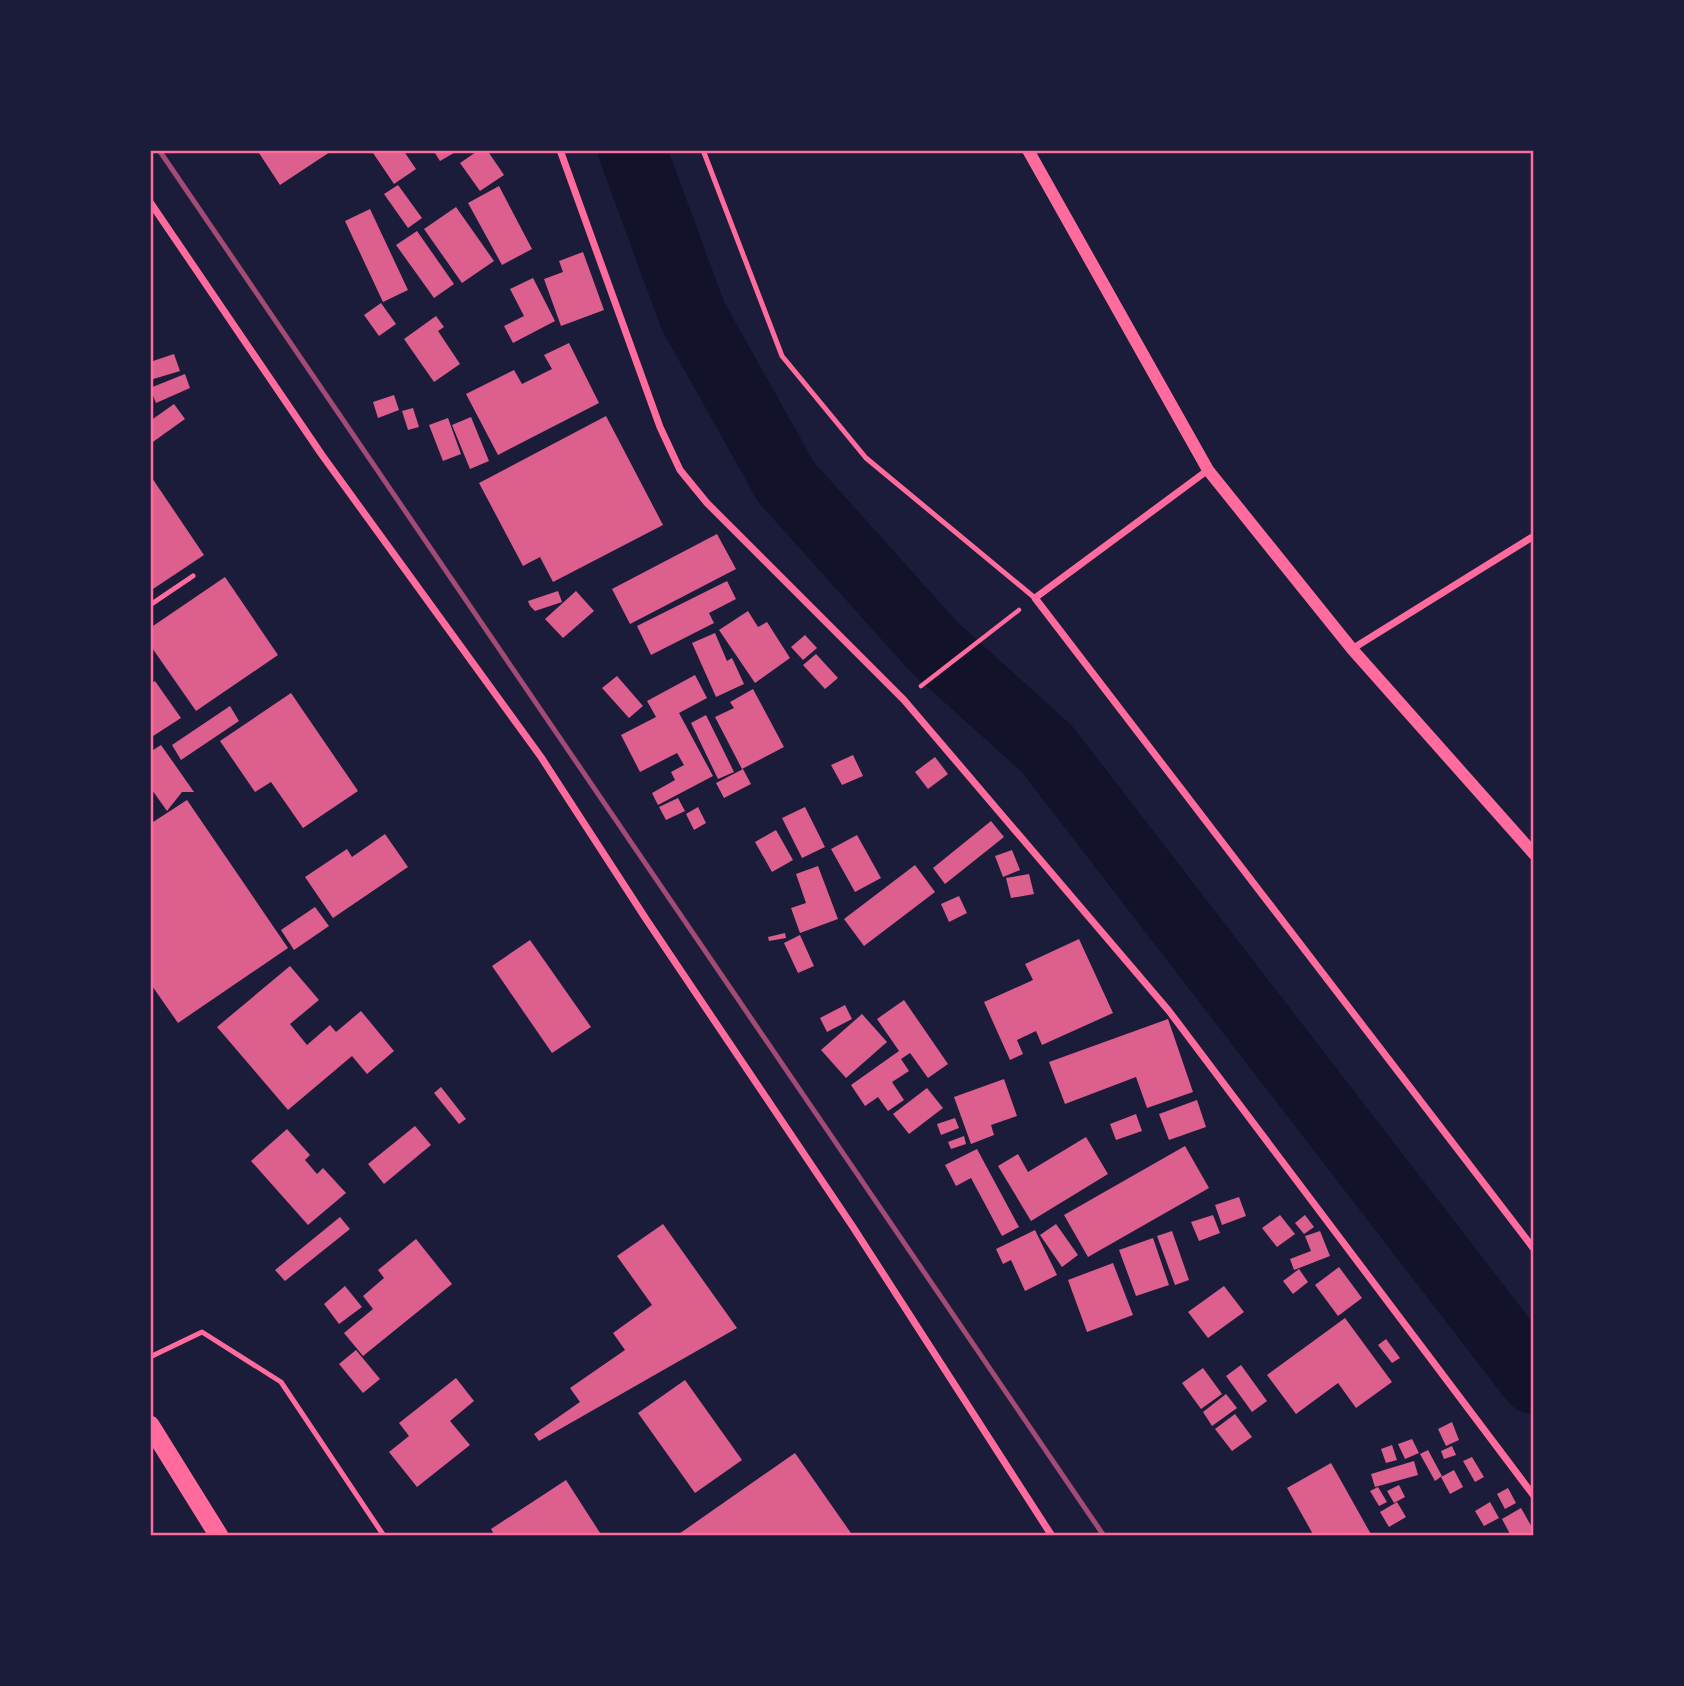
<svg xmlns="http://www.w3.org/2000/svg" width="1684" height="1686" font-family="'PT Sans',sans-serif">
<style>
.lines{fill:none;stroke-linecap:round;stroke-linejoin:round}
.river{stroke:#12122b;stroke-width:68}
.building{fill:#dd5f8e}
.path{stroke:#ff6b9d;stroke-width:4.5}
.service{stroke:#ff6b9d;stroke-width:5}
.minor{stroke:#ff6b9d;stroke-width:7}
.tertiary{stroke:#ff6b9d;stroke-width:12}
.trunk{stroke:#ff6b9d;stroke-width:19}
.rail{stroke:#a44b75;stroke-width:5}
.neatline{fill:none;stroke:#ff6b9d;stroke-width:2.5}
</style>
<rect width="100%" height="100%" fill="#1b1b3a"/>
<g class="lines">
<path class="river" d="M 632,150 L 693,316 L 786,482 L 934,647 L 1047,749 L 1534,1380"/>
</g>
<g class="building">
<path d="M 257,150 L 333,150 L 280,185 Z"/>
<path d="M 371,150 L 403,150 L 416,169 L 394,184 Z"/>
<path d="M 433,150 L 459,150 L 440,161 Z"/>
<path d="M 479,150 L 487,150 L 504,175 L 480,191 L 460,163 Z"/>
<path d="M 398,185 L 422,218 L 408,228 L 384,194 Z"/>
<path d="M 499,186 L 532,249 L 502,265 L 468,203 Z"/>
<path d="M 456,207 L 494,261 L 462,283 L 424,229 Z"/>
<path d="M 370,209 L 408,290 L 383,302 L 345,221 Z"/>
<path d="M 417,231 L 454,284 L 434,298 L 396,245 Z"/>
<path d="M 583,252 L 604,310 L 561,326 L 544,279 L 563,272 L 559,261 Z"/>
<path d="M 533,278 L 555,321 L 513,343 L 504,326 L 524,316 L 510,289 Z"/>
<path d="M 381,303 L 396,324 L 379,336 L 364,315 Z"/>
<path d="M 436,316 L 444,327 L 438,331 L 460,364 L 434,382 L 404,339 Z"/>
<path d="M 569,343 L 599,403 L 498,455 L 466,394 L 514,370 L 522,384 L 552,369 L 544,355 Z"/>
<path d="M 174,354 L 180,371 L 150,380 L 150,362 Z"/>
<path d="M 185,374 L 190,388 L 156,403 L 150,388 Z"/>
<path d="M 394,395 L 399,410 L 378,418 L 373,402 Z"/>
<path d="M 174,404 L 185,419 L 150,444 L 150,421 Z"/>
<path d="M 413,408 L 419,427 L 408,430 L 402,411 Z"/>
<path d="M 606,416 L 663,525 L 553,582 L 540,557 L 523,566 L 479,483 Z"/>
<path d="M 471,417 L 489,461 L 470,469 L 452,425 Z"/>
<path d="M 448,418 L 461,454 L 443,461 L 429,425 Z"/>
<path d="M 150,475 L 204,555 L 150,591 Z"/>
<path d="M 717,534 L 736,569 L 630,624 L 612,589 Z"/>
<path d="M 225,577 L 278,655 L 196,711 L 150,645 L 150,628 Z"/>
<path d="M 727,581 L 736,599 L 709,613 L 714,623 L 651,655 L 637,626 Z"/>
<path d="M 558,591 L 562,602 L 535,611 L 530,606 L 528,601 Z"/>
<path d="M 576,591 L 594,611 L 563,638 L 545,619 Z"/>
<path d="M 748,611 L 758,627 L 767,622 L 790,658 L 755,683 L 719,630 Z"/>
<path d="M 715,633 L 727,661 L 732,658 L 744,684 L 716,697 L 692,643 Z"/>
<path d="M 805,635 L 817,648 L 803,660 L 791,647 Z"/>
<path d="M 816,654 L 838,678 L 825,689 L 803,665 Z"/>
<path d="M 695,675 L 707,698 L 679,713 L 713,776 L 658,805 L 652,793 L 675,780 L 671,772 L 684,765 L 677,753 L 640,772 L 621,735 L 656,717 L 647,701 Z"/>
<path d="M 617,676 L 643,706 L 629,718 L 602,688 Z"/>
<path d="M 155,681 L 181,718 L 150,738 L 150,684 Z"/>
<path d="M 753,689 L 784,747 L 742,769 L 715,717 L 734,708 L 730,702 Z"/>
<path d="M 291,693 L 358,791 L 303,828 L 271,782 L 255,792 L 220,741 Z"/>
<path d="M 230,706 L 239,721 L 181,760 L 172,745 Z"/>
<path d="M 706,715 L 734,772 L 718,779 L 691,723 Z"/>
<path d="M 161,745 L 194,792 L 182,792 L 167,811 L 150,787 L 150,752 Z"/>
<path d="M 853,755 L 863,776 L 842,785 L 831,765 Z"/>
<path d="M 935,757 L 948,774 L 928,789 L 915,772 Z"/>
<path d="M 743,769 L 751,784 L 724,798 L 716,783 Z"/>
<path d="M 678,798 L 685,811 L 666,820 L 659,807 Z"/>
<path d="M 187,800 L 288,948 L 178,1023 L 150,983 L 150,824 Z"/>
<path d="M 698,807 L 706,823 L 694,830 L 686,814 Z"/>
<path d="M 805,807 L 825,847 L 802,858 L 782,818 Z"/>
<path d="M 991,821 L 1004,837 L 945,884 L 933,868 Z"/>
<path d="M 776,830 L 793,860 L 772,872 L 755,842 Z"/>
<path d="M 385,834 L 408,867 L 333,918 L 305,877 L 347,849 L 352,857 Z"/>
<path d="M 857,835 L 881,878 L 855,892 L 831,849 Z"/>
<path d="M 1012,850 L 1020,870 L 1003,877 L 995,856 Z"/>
<path d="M 915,865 L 935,892 L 864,946 L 844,919 Z"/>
<path d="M 818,866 L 838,919 L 800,933 L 791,908 L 806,903 L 796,874 Z"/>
<path d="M 1029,874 L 1034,894 L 1011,898 L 1006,878 Z"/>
<path d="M 959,896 L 967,913 L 949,922 L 941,904 Z"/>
<path d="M 315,907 L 329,926 L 294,950 L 281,930 Z"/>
<path d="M 785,933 L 786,938 L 769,941 L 768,937 Z"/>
<path d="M 800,935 L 814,966 L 798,973 L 784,943 Z"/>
<path d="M 1079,939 L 1113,1013 L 1042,1045 L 1036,1031 L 1017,1040 L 1023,1054 L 1010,1060 L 984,1002 L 1033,980 L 1025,964 Z"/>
<path d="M 530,940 L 591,1027 L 552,1053 L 492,966 Z"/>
<path d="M 290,966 L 319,1000 L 290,1024 L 307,1045 L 330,1025 L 336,1032 L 361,1011 L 394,1051 L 367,1074 L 352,1056 L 288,1110 L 217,1027 Z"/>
<path d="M 904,1000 L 948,1064 L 928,1078 L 910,1053 L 901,1059 L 909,1071 L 892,1082 L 904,1100 L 888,1111 L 878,1097 L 865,1106 L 851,1085 L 899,1051 L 877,1019 Z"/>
<path d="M 845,1005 L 852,1019 L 827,1032 L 820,1018 Z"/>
<path d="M 862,1014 L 887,1042 L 846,1078 L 821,1050 Z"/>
<path d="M 1168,1019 L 1193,1092 L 1147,1108 L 1136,1077 L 1065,1104 L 1049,1062 Z"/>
<path d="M 1004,1079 L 1017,1116 L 991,1125 L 994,1135 L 971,1144 L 954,1097 Z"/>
<path d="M 441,1087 L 466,1119 L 459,1124 L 434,1093 Z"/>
<path d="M 927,1088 L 943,1108 L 909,1134 L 893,1114 Z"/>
<path d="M 1197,1100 L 1206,1127 L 1169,1140 L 1159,1114 Z"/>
<path d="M 1136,1114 L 1142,1131 L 1116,1140 L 1110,1124 Z"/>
<path d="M 955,1118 L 959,1128 L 941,1135 L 937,1124 Z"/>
<path d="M 415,1126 L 431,1145 L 384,1184 L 368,1164 Z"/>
<path d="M 287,1129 L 310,1155 L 305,1160 L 317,1174 L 323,1168 L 346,1193 L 308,1225 L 251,1161 Z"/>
<path d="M 964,1136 L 966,1144 L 951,1149 L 948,1142 Z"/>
<path d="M 1086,1137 L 1108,1174 L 1031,1221 L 998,1166 L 1018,1154 L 1028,1172 Z"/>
<path d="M 1185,1146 L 1209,1188 L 1088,1257 L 1064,1215 Z"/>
<path d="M 977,1149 L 1019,1227 L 1002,1236 L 971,1178 L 956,1186 L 945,1165 Z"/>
<path d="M 1239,1197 L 1246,1216 L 1222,1225 L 1215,1205 Z"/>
<path d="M 1213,1215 L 1220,1233 L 1199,1241 L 1191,1222 Z"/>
<path d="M 1280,1215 L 1295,1234 L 1277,1247 L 1262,1228 Z"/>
<path d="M 1305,1215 L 1314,1227 L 1304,1234 L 1295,1223 Z"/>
<path d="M 340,1217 L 350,1229 L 285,1281 L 275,1270 Z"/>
<path d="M 663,1224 L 737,1328 L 539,1441 L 534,1434 L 580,1402 L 570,1388 L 625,1350 L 613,1333 L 652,1305 L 617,1256 Z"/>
<path d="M 1056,1224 L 1078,1255 L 1062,1267 L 1040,1235 Z"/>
<path d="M 1035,1230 L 1057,1275 L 1025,1291 L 1011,1260 L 1003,1264 L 996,1249 Z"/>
<path d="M 1172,1231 L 1189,1280 L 1175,1285 L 1157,1236 Z"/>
<path d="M 1320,1231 L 1330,1256 L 1294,1270 L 1290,1259 L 1311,1251 L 1305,1236 Z"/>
<path d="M 1153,1238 L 1169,1285 L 1136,1296 L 1119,1250 Z"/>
<path d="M 416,1239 L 452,1284 L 363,1356 L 344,1333 L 373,1309 L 363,1296 L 384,1278 L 378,1270 Z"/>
<path d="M 1113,1263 L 1133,1315 L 1087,1332 L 1068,1280 Z"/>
<path d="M 1339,1267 L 1362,1298 L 1338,1316 L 1315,1285 Z"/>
<path d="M 1299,1269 L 1308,1282 L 1293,1294 L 1283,1281 Z"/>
<path d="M 345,1286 L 362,1307 L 339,1324 L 324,1304 Z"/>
<path d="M 1224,1286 L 1244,1312 L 1208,1338 L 1188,1312 Z"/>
<path d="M 1345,1318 L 1392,1382 L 1356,1408 L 1338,1383 L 1296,1414 L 1267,1375 Z"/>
<path d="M 1386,1339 L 1400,1358 L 1392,1363 L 1378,1345 Z"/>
<path d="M 356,1350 L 380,1379 L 363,1393 L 339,1364 Z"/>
<path d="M 1241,1365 L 1267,1401 L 1252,1412 L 1226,1376 Z"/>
<path d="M 1203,1368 L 1222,1394 L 1201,1409 L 1182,1383 Z"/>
<path d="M 456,1378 L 474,1401 L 450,1421 L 470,1445 L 417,1487 L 389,1452 L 409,1436 L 399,1423 Z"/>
<path d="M 685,1380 L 742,1460 L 695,1493 L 638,1413 Z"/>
<path d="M 1226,1394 L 1237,1408 L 1212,1426 L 1203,1412 Z"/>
<path d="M 1235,1414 L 1252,1437 L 1232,1451 L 1215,1429 Z"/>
<path d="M 1452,1422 L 1459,1440 L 1446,1446 L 1438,1429 Z"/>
<path d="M 1412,1439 L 1419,1453 L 1405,1459 L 1398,1444 Z"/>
<path d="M 1392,1445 L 1397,1460 L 1386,1463 L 1381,1449 Z"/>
<path d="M 1452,1446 L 1456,1455 L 1444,1459 L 1441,1451 Z"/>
<path d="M 1428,1450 L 1442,1476 L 1435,1481 L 1420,1454 Z"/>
<path d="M 795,1453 L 853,1536 L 676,1536 Z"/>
<path d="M 1472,1457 L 1484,1477 L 1475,1482 L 1463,1461 Z"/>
<path d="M 1414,1461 L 1418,1475 L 1375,1487 L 1371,1474 Z"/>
<path d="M 1331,1463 L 1372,1536 L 1314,1536 L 1287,1488 Z"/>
<path d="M 1454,1470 L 1463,1487 L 1450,1494 L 1441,1477 Z"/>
<path d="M 566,1480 L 602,1536 L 495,1536 L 491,1529 Z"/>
<path d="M 1399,1485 L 1405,1497 L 1394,1503 L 1387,1491 Z"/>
<path d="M 1378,1487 L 1387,1502 L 1379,1506 L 1370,1491 Z"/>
<path d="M 1508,1488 L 1516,1503 L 1505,1509 L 1497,1494 Z"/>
<path d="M 1397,1502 L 1406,1517 L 1389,1527 L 1380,1512 Z"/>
<path d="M 1490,1502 L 1499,1518 L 1484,1526 L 1475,1511 Z"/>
<path d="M 1521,1508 L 1534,1531 L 1526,1536 L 1511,1536 L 1502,1519 Z"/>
</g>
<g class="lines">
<path class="path" d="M 921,686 L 1019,610"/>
<g class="service">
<path d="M 703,150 L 782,356 L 866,458 L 1035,598"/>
<path d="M 150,605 L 193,576"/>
<path d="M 150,1357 L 202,1332 L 281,1382 L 384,1536"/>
</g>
<g class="minor">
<path d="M 560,150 L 660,427 L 680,470 L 707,503 L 904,700 L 1169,1011 L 1534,1496"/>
<path d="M 150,202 L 322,455 L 541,757 L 646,919 L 853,1227 L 1052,1536"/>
<path d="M 1208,470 L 1035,598 L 1534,1249"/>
<path d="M 1352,649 L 1534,536"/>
</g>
<path class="tertiary" d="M 1028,150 L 1208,470 L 1352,649 L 1534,854"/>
<path class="trunk" d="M 150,1425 L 219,1536"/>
<path class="rail" d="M 159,150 L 1104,1536"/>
</g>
<rect width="1684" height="1686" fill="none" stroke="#1b1b3a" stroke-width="304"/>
<rect x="152" y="152" width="1380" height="1382" class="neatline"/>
</svg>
